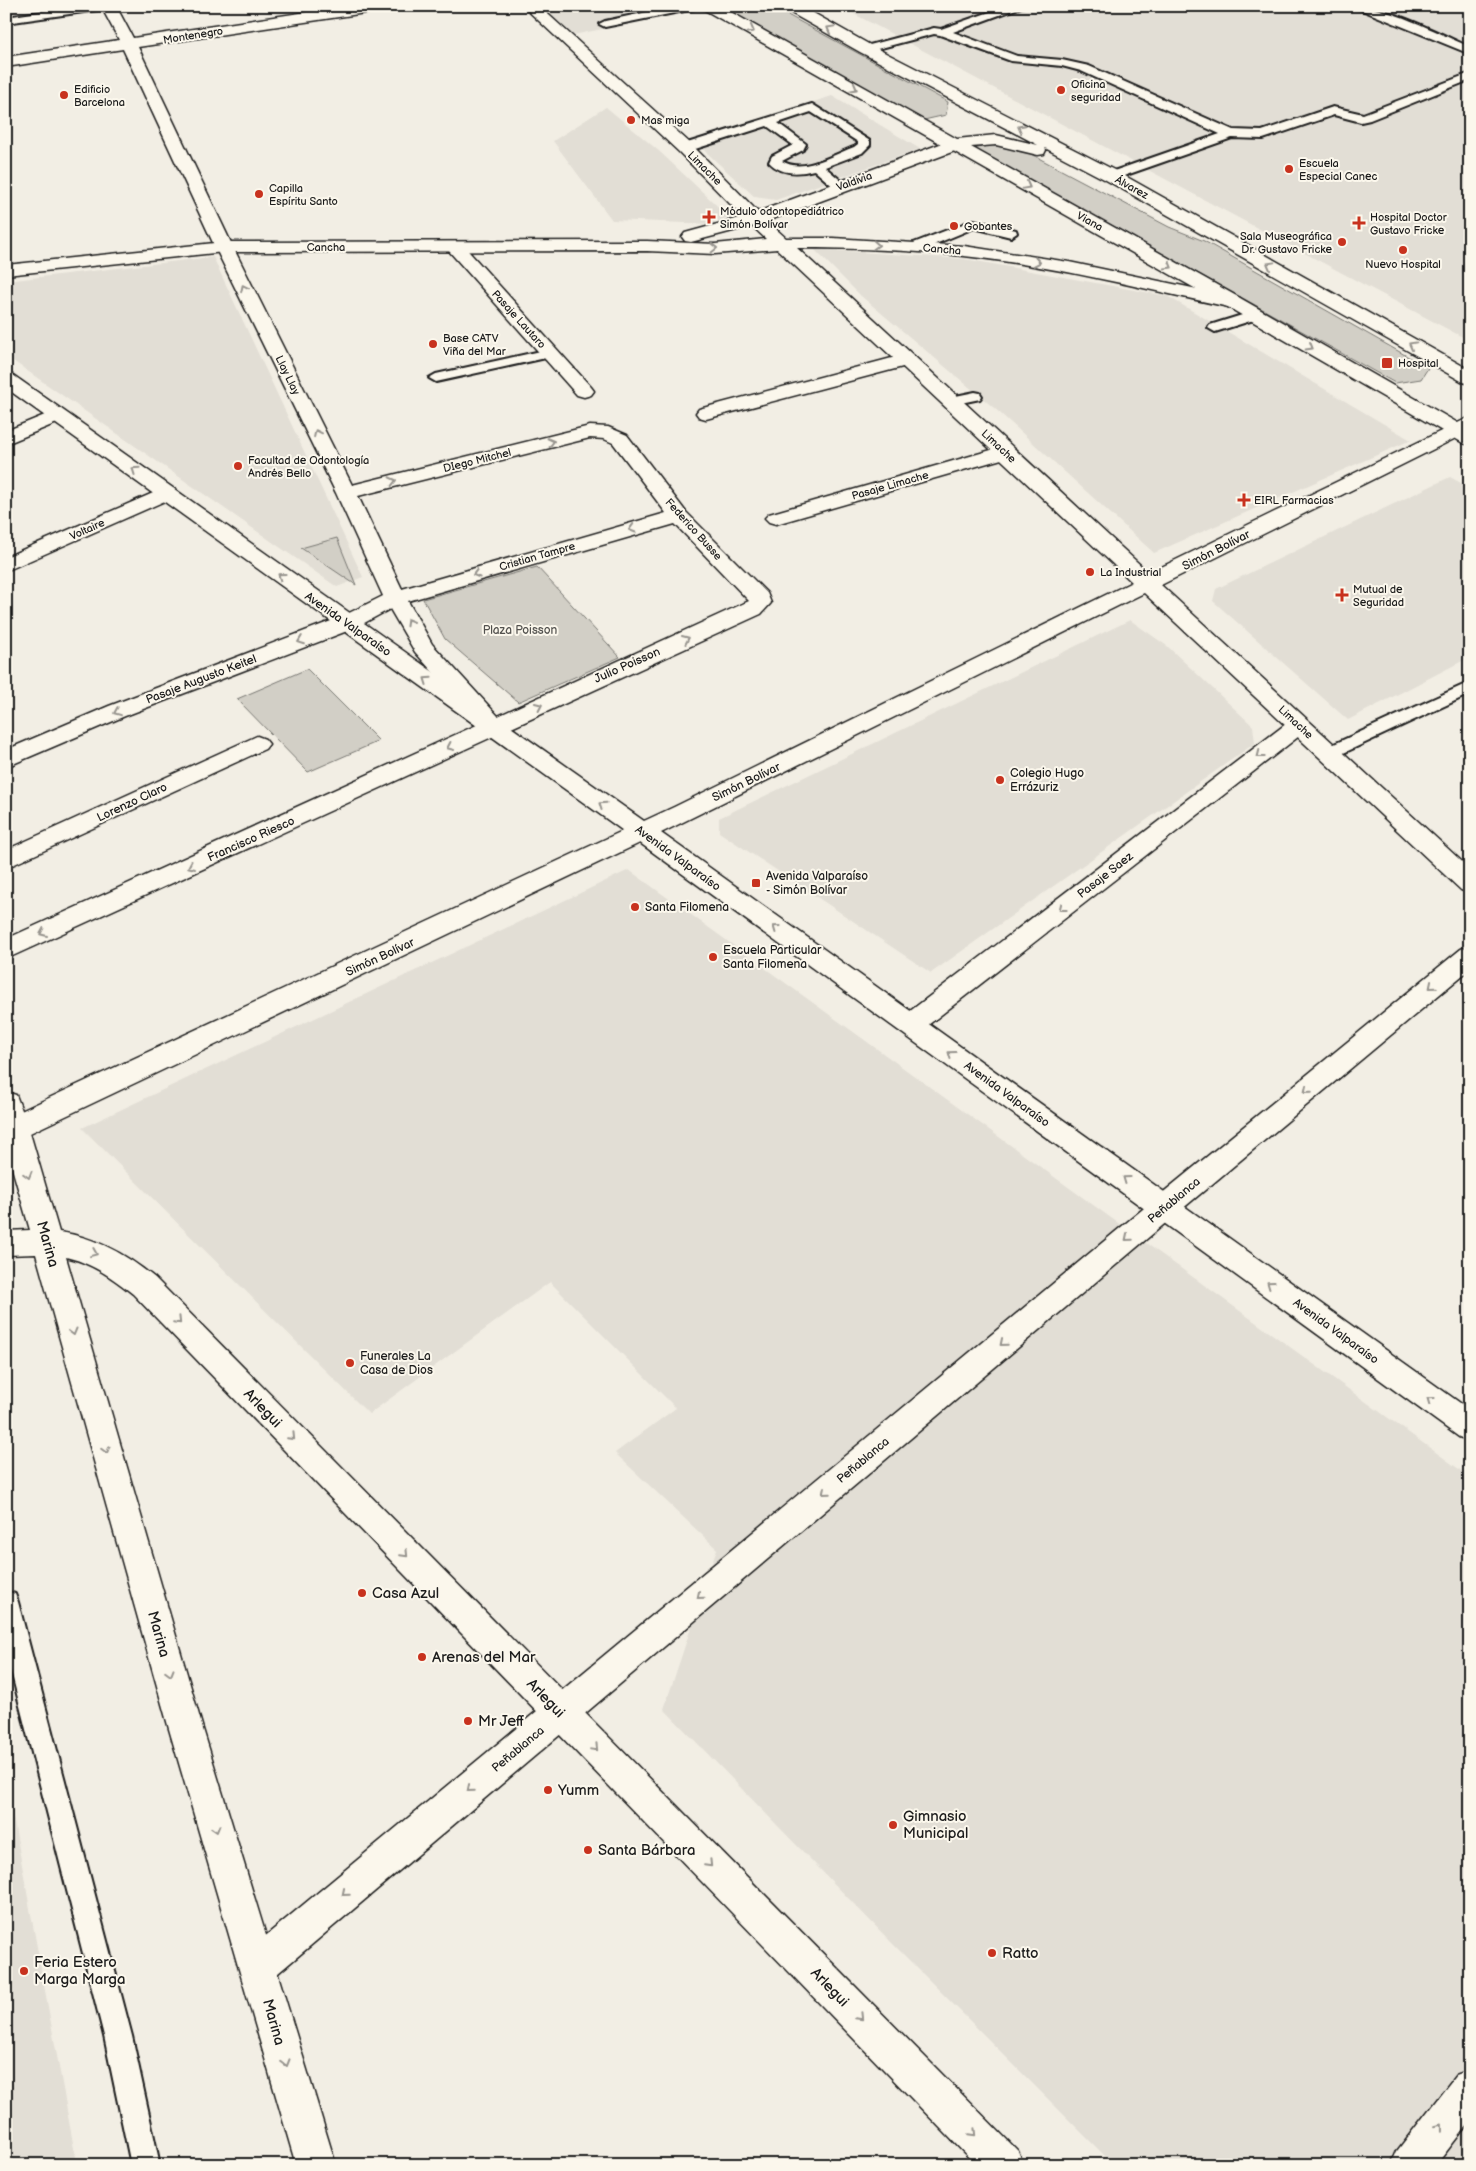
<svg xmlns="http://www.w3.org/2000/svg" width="1476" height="2171" font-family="'Balsamiq Sans',sans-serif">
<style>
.built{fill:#e2ded5}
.green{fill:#d2cfc6;stroke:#777671}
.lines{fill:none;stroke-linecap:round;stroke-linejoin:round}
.service-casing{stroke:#1c1c1c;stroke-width:4}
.minor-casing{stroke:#1c1c1c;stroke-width:3}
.tertiary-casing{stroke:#1c1c1c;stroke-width:3}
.secondary-casing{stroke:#1c1c1c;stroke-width:3}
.primary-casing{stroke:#1c1c1c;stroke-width:3}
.service{fill:#fbf7ec;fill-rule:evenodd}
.minor{fill:#fbf7ec;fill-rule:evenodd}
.tertiary{fill:#fbf7ec;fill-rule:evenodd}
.secondary{fill:#fbf7ec;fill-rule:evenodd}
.primary{fill:#fbf7ec;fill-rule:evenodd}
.oneway{stroke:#97948e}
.poi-dot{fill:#c8321e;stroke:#fbf7ec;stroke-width:2}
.labels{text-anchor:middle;stroke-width:4;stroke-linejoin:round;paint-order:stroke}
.far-street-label{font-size:11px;fill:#1c1c1c;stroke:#fbf7ec}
.far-poi-label{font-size:11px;fill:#1c1c1c;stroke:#fbf7ec;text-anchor:start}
.street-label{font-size:12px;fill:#1c1c1c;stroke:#fbf7ec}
.park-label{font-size:12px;fill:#53524f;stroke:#fbf7ec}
.poi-label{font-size:12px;fill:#1c1c1c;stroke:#fbf7ec;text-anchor:start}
.near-street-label{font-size:15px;fill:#1c1c1c;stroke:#fbf7ec}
.near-poi-label{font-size:15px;fill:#1c1c1c;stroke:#fbf7ec;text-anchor:start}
</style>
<rect width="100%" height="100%" fill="#f2eee4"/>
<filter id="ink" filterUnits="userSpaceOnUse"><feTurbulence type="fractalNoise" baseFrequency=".02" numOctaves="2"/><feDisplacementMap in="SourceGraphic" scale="10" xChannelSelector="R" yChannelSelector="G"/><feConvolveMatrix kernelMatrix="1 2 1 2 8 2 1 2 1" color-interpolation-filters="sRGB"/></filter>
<g filter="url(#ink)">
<g class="built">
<path d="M 541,6 L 690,6 L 696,10 L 573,35 Z"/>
<path d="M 839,6 L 1470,6 L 1470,341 L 1026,105 Z"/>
<path d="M 832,96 L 920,149 L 776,200 L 755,197 L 694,141 Z"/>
<path d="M 606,107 L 660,152 L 729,217 L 710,224 L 612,220 L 553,141 Z"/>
<path d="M 814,249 L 965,259 L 1167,296 L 1411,440 L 1154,553 L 1000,413 L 861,296 Z"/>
<path d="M 213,257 L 363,577 L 337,587 L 6,356 L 6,281 Z"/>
<path d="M 1450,477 L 1470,488 L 1470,657 L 1348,720 L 1213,601 L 1216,589 Z"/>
<path d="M 1130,620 L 1167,646 L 1253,726 L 1255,743 L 931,973 L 719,832 L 719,818 Z"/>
<path d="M 629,870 L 1470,1477 L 1470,2165 L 1114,2165 L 891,1942 L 664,1709 L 717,1549 L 615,1453 L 676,1408 L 550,1282 L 369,1414 L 82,1128 Z"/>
<path d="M 6,1778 L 77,2165 L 6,2165 Z"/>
</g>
<g class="green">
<path d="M 720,6 L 771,6 L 948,102 L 946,115 L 924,120 Z"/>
<path d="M 994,143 L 1010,143 L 1169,227 L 1204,241 L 1428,368 L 1421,379 L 1395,383 L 975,149 Z"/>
<path d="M 337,538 L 356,585 L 301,548 Z"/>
<path d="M 537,567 L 620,657 L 518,702 L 445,639 L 423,599 Z"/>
<path d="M 307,669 L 379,741 L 308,772 L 237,699 Z"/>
</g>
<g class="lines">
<defs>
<g id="service">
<path d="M 80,6 L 110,6 L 105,9 L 6,23 L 6,17 Z"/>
<path d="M 676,6 L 699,6 L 694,9 L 605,27 L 599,24 L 605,21 Z"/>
<path d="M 1007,6 L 1024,6 L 953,32 L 1017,56 L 1062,60 L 1089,66 L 1233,130 L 1262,131 L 1333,107 L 1363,114 L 1470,73 L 1470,80 L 1370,120 L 1361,122 L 1334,115 L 1263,139 L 1232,138 L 1112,180 L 1106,176 L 1108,173 L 1220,134 L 1081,71 L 1062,66 L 1011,61 L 940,35 L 934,34 L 866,52 L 860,49 L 862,47 L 934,28 L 941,29 Z"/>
<path d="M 1352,6 C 1387,6 1436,32 1470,47 L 1470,54 Z"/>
<path d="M 812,104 L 870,141 L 870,145 L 862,153 L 825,167 L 844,183 L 846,186 L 844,189 L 836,189 L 814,170 C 798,174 781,175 769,162 L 772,156 L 793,145 L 767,126 L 689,151 L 681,151 L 679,148 L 681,145 ZM 811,112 L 858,142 L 858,144 L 854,147 C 832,155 803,174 782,161 L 803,150 L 806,144 L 778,123 Z"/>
<path d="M 973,220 L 1016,230 L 1017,233 L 1011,237 L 974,228 L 921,250 L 916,251 L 909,247 L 911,244 Z"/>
<path d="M 1255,311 L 1260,312 L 1262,315 L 1260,318 L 1215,332 L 1208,328 L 1210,325 Z"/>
<path d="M 550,349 L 555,350 L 557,353 L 555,356 L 436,382 L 429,378 L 436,374 Z"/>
<path d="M 975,392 L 980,393 L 982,396 L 980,399 L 951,405 L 946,404 L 944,401 L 946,398 Z"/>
<path d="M 1470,682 L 1470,694 L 1335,757 L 1329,759 L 1323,757 L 1320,753 L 1323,749 Z"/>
<path d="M 6,1591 L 15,1594 L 18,1602 L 132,2036 L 160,2165 L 131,2165 L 104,2036 L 6,1651 Z"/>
</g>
<g id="minor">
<path d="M 101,6 L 116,6 L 133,38 L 347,6 L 386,6 L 384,9 L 379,11 L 138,47 L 233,247 L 352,485 L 590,426 L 608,427 L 627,435 L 686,512 L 767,593 L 771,603 L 761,614 L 6,959 L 6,939 L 479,724 L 415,652 L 390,609 L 355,628 L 125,716 L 6,767 L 6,750 L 109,706 L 339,618 L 383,596 L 336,493 L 215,247 L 123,49 L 6,67 L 6,57 L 119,40 ZM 590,438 L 604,439 L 613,443 L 666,513 L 402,589 L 358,496 ZM 675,524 L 749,601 L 498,716 L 432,644 L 408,601 Z"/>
<path d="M 455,242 L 461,243 L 591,387 L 594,391 L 591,395 L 584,397 L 577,395 L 449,251 L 446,247 L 449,243 Z"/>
<path d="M 907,354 L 914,356 L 917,360 L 914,364 L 706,419 L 699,417 L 696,413 L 699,409 Z"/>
<path d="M 57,410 L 64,412 L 67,416 L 64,420 L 6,444 L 6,431 Z"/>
<path d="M 1005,446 L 1012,448 L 1015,452 L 1012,456 L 783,522 L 776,524 L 769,522 L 765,518 L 769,514 Z"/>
<path d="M 167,487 L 174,489 L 177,493 L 174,497 L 6,571 L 6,557 Z"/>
<path d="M 1299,718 L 1307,720 L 1311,725 L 1307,730 L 919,1032 L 910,1035 L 901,1032 L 897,1025 L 901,1018 L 1291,720 Z"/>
<path d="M 257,736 L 265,739 L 269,744 L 265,749 L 6,868 L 6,850 Z"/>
<path d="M 1470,946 L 1470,969 L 1175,1215 L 271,1979 L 258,1985 L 245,1979 L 239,1966 L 245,1953 L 1155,1199 L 1461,949 Z"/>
<path d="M 1470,2070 L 1470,2121 L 1436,2165 L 1391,2165 L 1397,2151 L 1456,2075 Z"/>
</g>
<g id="tertiary">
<path d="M 6,373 L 13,375 L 651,826 L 654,832 L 651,838 L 642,840 L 633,838 L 6,388 Z"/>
<path d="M 6,1092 L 16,1095 L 29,1128 L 25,1135 L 15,1139 L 6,1136 Z"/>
</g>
<path id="secondary" d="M 523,6 L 539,6 L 691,144 L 758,212 L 948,141 L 960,141 L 962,145 L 960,149 L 767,221 L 786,238 L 833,238 L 964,246 L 1069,262 L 1240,298 L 1242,302 L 1240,306 L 1233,308 C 1144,289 1055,266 964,256 C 909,250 852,248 797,248 L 1149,573 L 1470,417 L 1470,431 L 1161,585 L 1470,869 L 1470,893 L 1461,890 L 1144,593 L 661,833 L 1470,1410 L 1470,1441 L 1459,1437 L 640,843 L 30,1133 L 59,1232 C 96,1237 127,1255 155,1278 L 1018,2151 L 1024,2165 L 976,2165 L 133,1294 C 113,1278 92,1263 66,1257 L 203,1729 L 336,2165 L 296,2165 L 169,1729 L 36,1254 L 6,1255 L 6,1231 L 30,1230 L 6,1147 L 6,1118 L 674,807 L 1132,582 L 777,249 L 715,254 L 647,251 L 224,252 L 6,275 L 6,265 L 224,242 L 647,241 L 715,244 L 766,239 L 752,226 L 691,242 L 685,241 L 682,237 L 685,233 L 743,217 L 679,152 Z"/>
<path id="primary" d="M 701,6 L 720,6 L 957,139 L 996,135 L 1038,145 L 860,52 L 784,9 L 782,6 L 801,6 L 872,46 L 1118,172 L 1470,370 L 1470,384 L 1463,382 L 1106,180 L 1045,148 L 1046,150 L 1044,154 L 1038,155 L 996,145 L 971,147 L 1240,298 L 1470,430 L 1470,445 L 1463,443 L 1226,306 L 703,9 Z"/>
</defs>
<use href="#service" class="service-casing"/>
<use href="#minor" class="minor-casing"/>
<use href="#tertiary" class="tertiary-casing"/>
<use href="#secondary" class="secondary-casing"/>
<use href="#primary" class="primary-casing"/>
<use href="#service" class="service"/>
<use href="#minor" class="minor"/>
<use href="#tertiary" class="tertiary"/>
<use href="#secondary" class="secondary"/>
<use href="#primary" class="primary"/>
</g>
<defs><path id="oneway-chevron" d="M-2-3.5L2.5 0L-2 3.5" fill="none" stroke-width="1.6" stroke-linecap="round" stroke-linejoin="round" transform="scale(1.25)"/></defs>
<g class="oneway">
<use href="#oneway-chevron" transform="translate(830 29) rotate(-151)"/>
<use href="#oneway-chevron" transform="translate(751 30) rotate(29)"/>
<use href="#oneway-chevron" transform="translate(854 88) rotate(29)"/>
<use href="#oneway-chevron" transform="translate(1021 128) rotate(-152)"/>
<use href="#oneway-chevron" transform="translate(1027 186) rotate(29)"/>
<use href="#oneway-chevron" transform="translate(876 245) rotate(3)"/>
<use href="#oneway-chevron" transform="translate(714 248) rotate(-1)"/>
<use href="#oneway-chevron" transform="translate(1037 262) rotate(10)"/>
<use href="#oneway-chevron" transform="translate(1270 265) rotate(-151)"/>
<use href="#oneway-chevron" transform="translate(1169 266) rotate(30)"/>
<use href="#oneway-chevron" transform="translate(244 288) rotate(-116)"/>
<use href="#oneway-chevron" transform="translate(1412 345) rotate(-151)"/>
<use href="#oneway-chevron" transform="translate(1310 347) rotate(30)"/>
<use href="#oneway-chevron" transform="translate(317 433) rotate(-116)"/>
<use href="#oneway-chevron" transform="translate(551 442) rotate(-14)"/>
<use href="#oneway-chevron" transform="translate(135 470) rotate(-145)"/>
<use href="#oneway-chevron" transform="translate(393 481) rotate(-14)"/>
<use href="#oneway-chevron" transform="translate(632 529) rotate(164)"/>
<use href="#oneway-chevron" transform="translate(476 574) rotate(164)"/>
<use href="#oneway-chevron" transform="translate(281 576) rotate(-144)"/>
<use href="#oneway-chevron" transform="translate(409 622) rotate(-120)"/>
<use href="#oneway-chevron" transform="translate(686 639) rotate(-24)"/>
<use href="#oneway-chevron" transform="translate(301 641) rotate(159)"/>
<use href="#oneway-chevron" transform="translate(427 680) rotate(-145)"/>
<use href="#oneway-chevron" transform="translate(539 706) rotate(-25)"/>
<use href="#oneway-chevron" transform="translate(117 712) rotate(158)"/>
<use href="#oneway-chevron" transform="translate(450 747) rotate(155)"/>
<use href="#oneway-chevron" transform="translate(1260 755) rotate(142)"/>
<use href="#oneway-chevron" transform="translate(602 805) rotate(-145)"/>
<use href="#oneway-chevron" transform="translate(191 866) rotate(156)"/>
<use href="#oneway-chevron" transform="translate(1062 908) rotate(142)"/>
<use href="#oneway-chevron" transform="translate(776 928) rotate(-144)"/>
<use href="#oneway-chevron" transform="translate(43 933) rotate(156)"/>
<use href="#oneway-chevron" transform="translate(1432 986) rotate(140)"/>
<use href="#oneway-chevron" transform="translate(951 1054) rotate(-144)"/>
<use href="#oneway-chevron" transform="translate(1307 1090) rotate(140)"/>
<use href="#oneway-chevron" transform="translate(28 1175) rotate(74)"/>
<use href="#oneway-chevron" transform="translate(1126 1179) rotate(-144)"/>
<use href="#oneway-chevron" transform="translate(1128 1238) rotate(140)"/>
<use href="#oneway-chevron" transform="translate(94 1253) rotate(22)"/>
<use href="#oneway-chevron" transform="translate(1270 1284) rotate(-144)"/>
<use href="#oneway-chevron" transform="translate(178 1321) rotate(46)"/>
<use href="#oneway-chevron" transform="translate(73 1332) rotate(75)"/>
<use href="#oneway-chevron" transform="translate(1003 1343) rotate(140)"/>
<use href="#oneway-chevron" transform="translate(1430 1400) rotate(-144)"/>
<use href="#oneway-chevron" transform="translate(292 1437) rotate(46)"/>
<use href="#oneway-chevron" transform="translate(106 1450) rotate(74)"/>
<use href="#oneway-chevron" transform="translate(825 1492) rotate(140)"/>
<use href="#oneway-chevron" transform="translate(405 1554) rotate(46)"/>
<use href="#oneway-chevron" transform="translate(700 1596) rotate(140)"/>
<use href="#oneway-chevron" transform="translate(170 1673) rotate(74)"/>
<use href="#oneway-chevron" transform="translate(595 1748) rotate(46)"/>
<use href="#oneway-chevron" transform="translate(470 1789) rotate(140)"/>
<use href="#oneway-chevron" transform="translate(216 1829) rotate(73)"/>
<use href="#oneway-chevron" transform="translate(709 1864) rotate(46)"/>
<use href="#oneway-chevron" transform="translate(345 1893) rotate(140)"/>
<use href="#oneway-chevron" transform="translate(860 2017) rotate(46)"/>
<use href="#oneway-chevron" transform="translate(286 2063) rotate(74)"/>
<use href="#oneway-chevron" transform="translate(1440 2127) rotate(-52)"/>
<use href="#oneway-chevron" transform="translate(973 2133) rotate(46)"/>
</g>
</g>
<g class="poi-dot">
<circle cx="1061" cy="90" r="5"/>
<circle cx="64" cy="95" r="5"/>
<circle cx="631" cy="120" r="5"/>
<circle cx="1289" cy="169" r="5"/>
<circle cx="259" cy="194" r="5"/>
<path d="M706.5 209.5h5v5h5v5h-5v5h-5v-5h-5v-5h5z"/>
<path d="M1356.5 215.5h5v5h5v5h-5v5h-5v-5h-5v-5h5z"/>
<circle cx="954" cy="226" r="5"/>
<circle cx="1342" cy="242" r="5"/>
<circle cx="1403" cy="250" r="5"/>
<circle cx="433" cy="344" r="5"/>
<rect x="1381" y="357" width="12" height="12" rx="2.5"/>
<circle cx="238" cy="466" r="5"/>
<path d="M1241.5 492.5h5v5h5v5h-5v5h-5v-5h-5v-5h5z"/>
<circle cx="1090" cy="572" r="5"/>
<path d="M1339.5 587.5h5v5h5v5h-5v5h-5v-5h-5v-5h5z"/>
<circle cx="1000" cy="780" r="5"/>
<rect x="751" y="878" width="10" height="10" rx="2.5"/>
<circle cx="635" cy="907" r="5"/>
<circle cx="713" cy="957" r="5"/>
<circle cx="350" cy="1363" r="5"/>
<circle cx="362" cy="1593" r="5"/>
<circle cx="422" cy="1657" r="5"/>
<circle cx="468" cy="1721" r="5"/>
<circle cx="548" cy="1790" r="5"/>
<circle cx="893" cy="1825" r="5"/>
<circle cx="588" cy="1850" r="5"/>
<circle cx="992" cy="1953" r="5"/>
<circle cx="24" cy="1971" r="5"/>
</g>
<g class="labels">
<g class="far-street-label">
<text transform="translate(193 35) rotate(-9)" y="4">Montenegro</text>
<text transform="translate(705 168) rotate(45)" y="4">Limache</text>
<text transform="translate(854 181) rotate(-20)" y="4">Valdivia</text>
<text transform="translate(1132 187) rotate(29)" y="4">Álvarez</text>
<text transform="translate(1090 221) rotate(29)" y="4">Viana</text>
<text x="326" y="251">Cancha</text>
<text transform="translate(942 249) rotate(5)" y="4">Cancha</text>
<text transform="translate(519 319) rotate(48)" y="4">Pasaje Lautaro</text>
<text transform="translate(288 375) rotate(64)" y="4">Llay Llay</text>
<text transform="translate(999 446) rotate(43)" y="4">Limache</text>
<text transform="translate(477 460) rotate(-14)" y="4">DIego Mitchel</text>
<text transform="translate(890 485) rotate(-16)" y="4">Pasaje Limache</text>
<text transform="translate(87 529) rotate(-24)" y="4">Voltaire</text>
<text transform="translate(694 529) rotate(48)" y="4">Federico Busse</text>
<text transform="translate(537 556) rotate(-16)" y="4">Cristian Tampre</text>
<text transform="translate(1296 722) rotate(43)" y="4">Limache</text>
</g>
<g class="far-poi-label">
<text x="1071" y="88">Oficina<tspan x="1071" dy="13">seguridad</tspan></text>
<text x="74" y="93">Edificio<tspan x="74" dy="13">Barcelona</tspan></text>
<text x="641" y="124">Mas miga</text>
<text x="1299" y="167">Escuela<tspan x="1299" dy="13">Especial Canec</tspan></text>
<text x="269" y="192">Capilla<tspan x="269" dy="13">Espíritu Santo</tspan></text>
<text x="720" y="215">Módulo odontopediátrico<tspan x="720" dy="13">Simón Bolívar</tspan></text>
<text x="1370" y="221">Hospital Doctor<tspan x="1370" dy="13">Gustavo Fricke</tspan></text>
<text x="964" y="230">Gobantes</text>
<text x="1332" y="240" text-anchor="end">Sala Museográfica<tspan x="1332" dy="13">Dr. Gustavo Fricke</tspan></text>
<text x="1403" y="268" text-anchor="middle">Nuevo Hospital</text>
<text x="443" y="342">Base CATV<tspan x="443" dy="13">Viña del Mar</tspan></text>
<text x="1398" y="367">Hospital</text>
<text x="248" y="464">Facultad de Odontología<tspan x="248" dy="13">Andrés Bello</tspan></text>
<text x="1254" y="504">EIRL Farmacias</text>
<text x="1100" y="576">La Industrial</text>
<text x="1353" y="593">Mutual de<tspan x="1353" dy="13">Seguridad</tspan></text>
</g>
<g class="street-label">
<text transform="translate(1216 550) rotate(-27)" y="4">Simón Bolívar</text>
<text transform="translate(348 624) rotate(35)" y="4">Avenida Valparaíso</text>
<text transform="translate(627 665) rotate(-24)" y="4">Julio Poisson</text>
<text transform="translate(201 679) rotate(-21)" y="4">Pasaje Augusto Keitel</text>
<text transform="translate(746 782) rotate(-26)" y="4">Simón Bolívar</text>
<text transform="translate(132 802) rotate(-25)" y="4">Lorenzo Claro</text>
<text transform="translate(251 839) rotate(-24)" y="4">Francisco Riesco</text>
<text transform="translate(678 858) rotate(36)" y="4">Avenida Valparaíso</text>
<text transform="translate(1105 875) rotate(-38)" y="4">Pasaje Saez</text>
<text transform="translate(380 957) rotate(-25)" y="4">Simón Bolívar</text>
<text transform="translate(1007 1094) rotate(36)" y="4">Avenida Valparaíso</text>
<text transform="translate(1174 1200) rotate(-40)" y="4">Peñablanca</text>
<text transform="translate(1336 1331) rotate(36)" y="4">Avenida Valparaíso</text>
<text transform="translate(863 1460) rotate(-40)" y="4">Peñablanca</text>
<text transform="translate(518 1749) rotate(-40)" y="4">Peñablanca</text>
</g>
<g class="park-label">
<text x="520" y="634">Plaza Poisson</text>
</g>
<g class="poi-label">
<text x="1010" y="777">Colegio Hugo<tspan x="1010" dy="14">Errázuriz</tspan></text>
<text x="766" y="880">Avenida Valparaíso<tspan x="766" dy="14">- Simón Bolívar</tspan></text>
<text x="645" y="911">Santa Filomena</text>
<text x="723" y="954">Escuela Particular<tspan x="723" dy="14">Santa Filomena</tspan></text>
<text x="360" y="1360">Funerales La<tspan x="360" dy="14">Casa de Dios</tspan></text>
</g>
<g class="near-street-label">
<text transform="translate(48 1244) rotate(74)" y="5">Marina</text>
<text transform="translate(263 1408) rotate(46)" y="5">Arlegui</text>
<text transform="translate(159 1634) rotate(74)" y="5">Marina</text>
<text transform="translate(546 1698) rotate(46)" y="5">Arlegui</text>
<text transform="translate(830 1987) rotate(46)" y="5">Arlegui</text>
<text transform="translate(274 2022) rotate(74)" y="5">Marina</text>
</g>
<g class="near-poi-label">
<text x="372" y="1598">Casa Azul</text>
<text x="432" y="1662">Arenas del Mar</text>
<text x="478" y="1726">Mr Jeff</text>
<text x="558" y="1795">Yumm</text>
<text x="903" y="1821">Gimnasio<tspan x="903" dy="17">Municipal</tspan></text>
<text x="598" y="1855">Santa Bárbara</text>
<text x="1002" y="1958">Ratto</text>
<text x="34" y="1967">Feria Estero<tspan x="34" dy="17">Marga Marga</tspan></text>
</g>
</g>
<rect width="1476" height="2171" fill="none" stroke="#fbf7ec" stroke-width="25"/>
<rect x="12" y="12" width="1451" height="2146" fill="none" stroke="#1c1c1c" stroke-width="2" filter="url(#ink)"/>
</svg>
